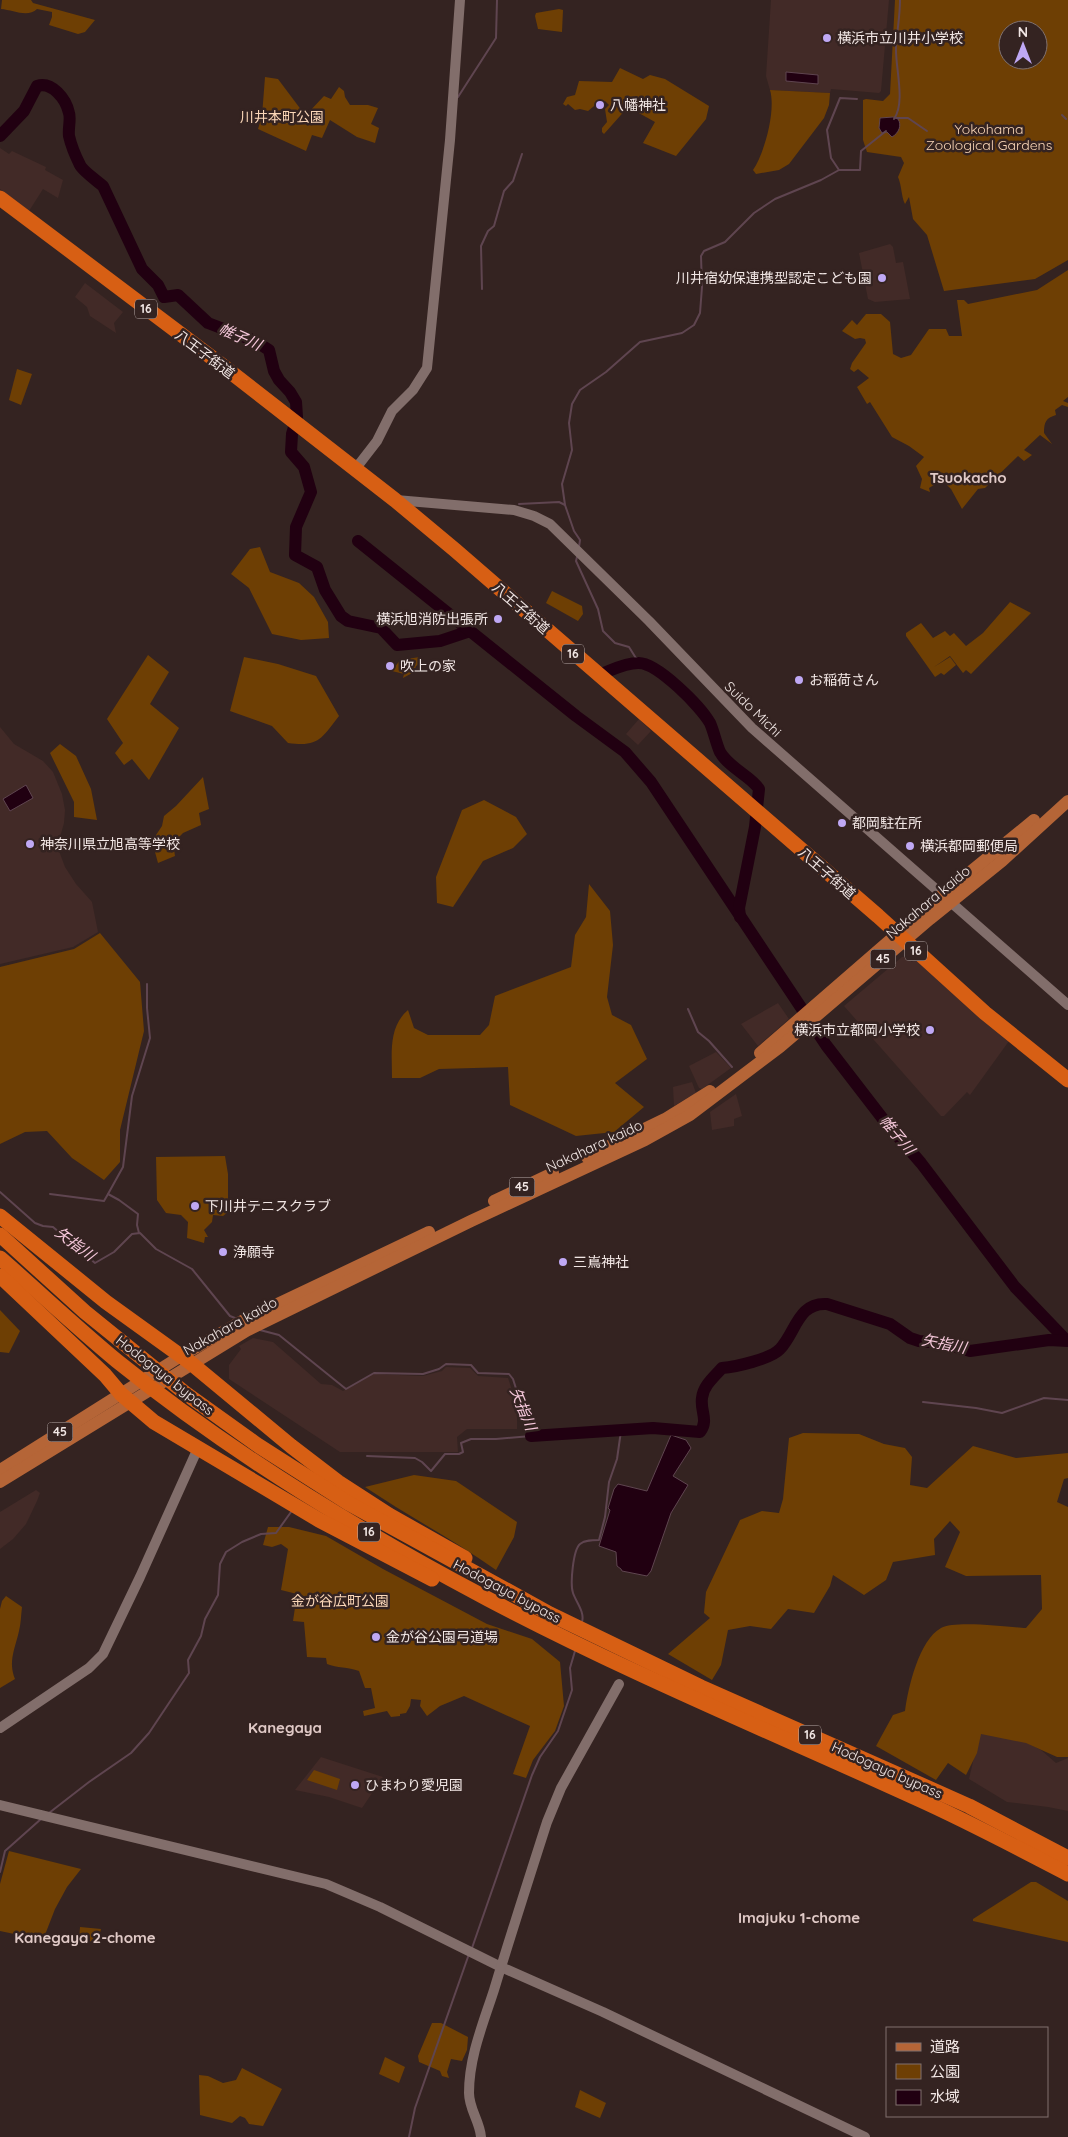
<svg xmlns="http://www.w3.org/2000/svg" width="1068" height="2137" font-family="Quicksand,'Noto Sans JP',sans-serif">
<style>
.built{fill:#422a27}
.green{fill:#6e3f04;fill-rule:evenodd}
.water{fill:#210011;stroke:#5f4550}
.lines{fill:none;stroke-linecap:round;stroke-linejoin:round}
.stream{stroke:#5f4550;stroke-width:2}
.river{stroke:#210011;stroke-width:12}
.minor{stroke:#826e6b;stroke-width:10}
.major{stroke:#b56537;stroke-width:12}
.highway{stroke:#d75f14;stroke-width:15}
.poi-dot{fill:#bfa8f4;stroke:#342321;stroke-width:2}
.labels{text-anchor:middle;stroke-width:5;stroke-linejoin:round;paint-order:stroke}
.shield{fill:#342321;stroke:#b8acaa;stroke-width:1}
.shield-label{font-size:12px;font-weight:bold;fill:#f1e6e4}
.poi-label{font-size:14px;fill:#f1e6e4;stroke:#342321;text-anchor:start}
.park-label{font-size:14px;fill:#fbd7b8;stroke:#342321}
.street-label{font-size:14px;fill:#f1e6e4;stroke:#342321}
.water-label{font-size:15px;font-style:italic;fill:#f6c8db;stroke:#342321}
.neighbourhood-label{font-size:15px;font-weight:bold;fill:#e0c9c6;stroke:#342321}
</style>
<rect width="100%" height="100%" fill="#342321"/>
<g class="built">
<path d="M 771,0 L 889,0 L 881,91 L 879,93 L 831,89 L 830,93 L 770,90 L 766,76 Z"/>
<path d="M 0,148 L 9,154 L 12,151 L 46,167 L 45,170 L 63,180 L 58,198 L 43,189 L 29,211 L 0,189 Z"/>
<path d="M 890,244 L 893,247 L 896,263 L 903,262 L 910,299 L 875,302 L 868,299 L 859,253 Z"/>
<path d="M 85,283 L 123,312 L 114,323 L 116,333 L 90,316 L 87,307 L 75,297 Z"/>
<path d="M 639,719 L 651,731 L 638,745 L 626,734 Z"/>
<path d="M 0,727 L 14,744 L 43,761 L 53,772 L 62,794 L 65,810 L 64,823 L 60,837 L 59,851 L 65,867 L 76,884 L 92,902 L 98,932 L 73,947 L 0,964 Z"/>
<path d="M 902,957 L 906,957 L 912,962 L 915,958 L 1009,1041 L 970,1095 L 967,1092 L 944,1116 L 941,1116 L 844,1006 Z"/>
<path d="M 778,1003 L 789,1019 L 758,1046 L 741,1024 Z"/>
<path d="M 716,1052 L 731,1068 L 702,1089 L 699,1088 L 689,1066 Z"/>
<path d="M 692,1082 L 696,1093 L 674,1106 L 673,1087 Z"/>
<path d="M 736,1094 L 742,1116 L 734,1119 L 734,1126 L 712,1130 L 710,1112 Z"/>
<path d="M 253,1338 L 273,1342 L 321,1384 L 332,1385 L 343,1391 L 374,1374 L 423,1376 L 442,1371 L 446,1367 L 470,1368 L 478,1376 L 508,1378 L 517,1405 L 517,1429 L 467,1429 L 457,1437 L 458,1452 L 340,1452 L 229,1379 L 229,1365 L 241,1349 L 239,1346 Z"/>
<path d="M 36,1490 L 40,1493 L 37,1501 L 26,1524 L 13,1539 L 0,1549 L 0,1512 Z"/>
<path d="M 980,1732 L 1024,1741 L 1041,1750 L 1056,1763 L 1068,1758 L 1068,1811 L 1048,1807 L 1007,1802 L 969,1779 Z"/>
<path d="M 321,1757 L 383,1777 L 362,1808 L 329,1797 L 295,1790 Z"/>
</g>
<g class="green">
<path d="M 2,0 L 31,0 L 33,3 L 95,20 L 85,32 L 78,34 L 49,25 L 52,17 L 52,12 L 37,9 C 28,18 13,10 1,9 Z"/>
<path d="M 895,0 L 1068,0 L 1068,260 L 1035,279 L 944,291 L 927,235 L 913,219 L 909,197 L 905,204 C 901,196 902,186 898,177 L 904,163 L 901,157 L 867,152 L 863,140 L 863,100 L 866,99 L 883,101 L 890,94 ZM 1008,30 L 1038,30 L 1038,60 L 1008,60 Z"/>
<path d="M 559,9 L 563,10 L 562,32 L 538,29 L 535,16 L 536,13 Z"/>
<path d="M 620,68 L 643,79 L 650,75 L 665,79 L 709,106 L 706,119 L 676,156 L 643,143 L 655,122 L 628,107 L 604,134 L 602,132 L 602,128 L 607,122 L 605,109 L 609,105 L 605,101 L 602,104 L 599,102 L 588,111 L 580,109 L 575,110 L 568,104 L 566,106 L 563,104 L 567,97 L 575,95 L 579,81 L 612,82 Z"/>
<path d="M 265,77 L 278,79 L 302,111 L 308,113 L 324,96 L 331,99 L 339,87 L 344,91 L 345,97 L 350,105 L 368,105 L 378,108 L 371,124 L 379,128 L 375,143 L 357,137 L 330,120 L 322,138 L 312,135 L 306,151 L 258,129 L 262,116 Z"/>
<path d="M 770,90 L 830,93 L 829,105 L 824,118 L 789,164 L 779,170 L 756,174 L 753,170 C 765,152 776,110 770,90 Z"/>
<path d="M 1068,270 L 1068,397 L 1063,401 L 1068,403 L 1068,407 L 1062,405 L 1055,410 L 1056,415 C 1046,418 1044,422 1044,433 L 1052,444 L 1040,435 L 1024,450 L 1032,455 L 1024,461 L 1018,456 L 985,488 L 978,489 L 962,509 L 951,489 L 942,480 L 929,488 L 930,492 L 920,488 L 922,479 L 916,466 L 924,457 L 909,446 L 892,437 L 870,402 L 867,404 L 857,387 L 869,378 L 858,369 L 854,372 L 850,369 L 852,363 L 866,343 L 865,339 L 860,338 L 855,339 L 842,331 L 852,320 L 857,325 L 866,314 L 881,314 L 890,322 L 893,354 L 901,358 L 911,355 L 929,329 L 946,329 L 949,336 L 962,336 L 957,300 L 964,300 L 968,304 L 1037,290 Z"/>
<path d="M 17,369 L 32,374 L 21,405 L 9,400 Z"/>
<path d="M 260,547 L 270,572 L 299,583 L 314,597 L 328,622 L 329,638 L 301,640 L 272,634 L 249,588 L 231,574 L 250,549 Z"/>
<path d="M 552,591 L 582,606 L 583,614 L 578,621 L 546,603 Z"/>
<path d="M 1010,602 L 1031,613 L 971,674 L 966,670 L 963,673 L 950,656 L 934,667 L 950,657 L 956,665 L 944,675 L 941,673 L 935,677 L 906,636 L 906,633 L 921,623 L 933,638 L 945,631 L 950,636 L 954,633 L 966,646 L 983,633 Z"/>
<path d="M 148,655 L 169,672 L 150,704 L 179,728 L 149,780 L 132,759 L 124,765 L 115,753 L 123,743 L 107,719 Z"/>
<path d="M 244,657 L 278,664 L 316,676 L 339,716 C 321,739 319,747 288,743 L 272,726 L 230,711 Z"/>
<path d="M 420,657 L 423,662 L 416,666 L 414,672 L 403,678 L 404,674 L 392,671 L 400,660 Z"/>
<path d="M 60,744 L 76,756 L 91,789 L 97,820 L 74,817 L 74,802 L 50,753 Z"/>
<path d="M 203,777 L 209,809 L 199,813 L 201,825 L 183,833 L 173,843 L 175,856 L 158,863 L 152,841 L 162,826 L 164,816 L 176,806 Z"/>
<path d="M 484,800 L 516,817 L 527,834 L 513,848 L 483,861 L 453,907 L 437,903 L 436,877 L 462,810 Z"/>
<path d="M 589,884 L 610,911 L 613,945 L 607,997 L 612,1015 L 631,1025 L 647,1059 L 615,1083 L 644,1107 L 614,1132 L 576,1136 L 510,1105 L 508,1067 L 439,1069 L 420,1078 L 392,1078 C 392,1054 388,1027 408,1010 L 414,1028 L 428,1035 L 480,1035 L 489,1025 L 495,996 L 571,967 L 575,935 L 586,917 Z"/>
<path d="M 100,933 L 140,982 L 144,1031 L 120,1130 L 120,1162 L 104,1180 L 72,1158 L 47,1131 L 25,1132 L 0,1144 L 0,967 L 74,949 Z"/>
<path d="M 225,1156 L 228,1174 L 228,1212 L 223,1216 L 213,1215 L 212,1222 L 204,1230 L 208,1237 L 205,1237 L 204,1243 L 187,1238 L 188,1222 L 181,1215 L 166,1213 L 157,1200 L 156,1157 Z"/>
<path d="M 0,1310 L 20,1331 L 9,1353 L 0,1352 Z"/>
<path d="M 803,1433 L 859,1434 L 884,1444 L 905,1448 L 912,1457 L 910,1485 L 927,1488 L 973,1446 L 1016,1458 L 1068,1453 L 1068,1478 L 1064,1479 L 1057,1502 L 1068,1507 L 1068,1757 L 1057,1757 L 1026,1743 L 981,1734 L 977,1753 L 966,1775 L 948,1763 L 936,1780 L 876,1746 L 893,1715 L 905,1711 C 908,1688 919,1640 941,1628 C 955,1620 1008,1627 1026,1628 L 1042,1609 L 1041,1575 L 966,1576 L 945,1567 L 960,1532 L 950,1521 L 934,1539 L 935,1555 L 893,1562 L 886,1580 L 864,1595 L 833,1575 L 830,1586 L 814,1613 L 788,1609 L 771,1629 L 750,1626 L 728,1630 L 721,1665 L 712,1680 L 668,1654 L 710,1618 L 704,1613 L 706,1592 L 740,1520 L 762,1511 L 779,1513 L 783,1499 L 789,1438 Z"/>
<path d="M 414,1475 L 456,1481 L 517,1522 L 514,1537 L 496,1570 C 454,1540 408,1516 365,1487 Z"/>
<path d="M 268,1527 L 289,1527 L 326,1536 L 383,1569 L 487,1624 L 532,1639 L 560,1662 L 564,1706 L 555,1731 L 533,1760 L 526,1778 L 513,1774 L 530,1726 L 464,1696 L 440,1706 L 427,1716 L 420,1706 L 421,1700 L 411,1699 L 410,1706 L 406,1713 L 400,1714 L 400,1716 L 391,1717 L 387,1711 L 364,1716 L 363,1711 L 375,1708 L 371,1688 L 365,1688 L 359,1671 C 348,1667 337,1668 327,1664 L 326,1658 L 307,1657 L 304,1622 L 293,1621 L 297,1594 L 281,1590 L 288,1549 L 281,1544 L 272,1547 L 263,1545 Z"/>
<path d="M 6,1596 L 22,1607 C 21,1615 21,1623 19,1631 C 15,1649 8,1661 15,1679 L 0,1688 L 0,1609 L 2,1601 Z"/>
<path d="M 314,1770 L 340,1779 L 337,1790 L 307,1780 Z"/>
<path d="M 9,1851 L 81,1869 L 67,1887 L 55,1909 L 43,1940 L 0,1931 L 0,1884 Z"/>
<path d="M 1031,1882 L 1036,1882 L 1068,1901 L 1068,1942 L 973,1921 L 973,1919 Z"/>
<path d="M 80,1927 L 101,1929 L 98,1942 L 79,1940 Z"/>
<path d="M 432,2023 L 441,2023 L 468,2037 L 467,2050 L 462,2061 L 451,2059 L 447,2072 L 449,2078 L 442,2076 L 440,2071 L 419,2062 L 418,2056 Z"/>
<path d="M 385,2057 L 405,2067 L 399,2083 L 379,2074 Z"/>
<path d="M 242,2068 L 282,2089 L 263,2126 L 249,2124 L 245,2118 L 240,2116 L 232,2123 L 200,2115 L 199,2075 L 208,2076 L 223,2083 L 236,2080 Z"/>
<path d="M 580,2090 L 606,2103 L 600,2118 L 575,2107 Z"/>
</g>
<g class="water">
<path d="M 786,72 L 818,75 L 818,84 L 786,81 Z"/>
<path d="M 893,117 L 898,119 C 902,125 899,133 892,137 L 887,132 L 882,133 L 879,128 L 880,118 Z"/>
<path d="M 26,785 L 33,798 L 10,811 L 3,799 Z"/>
<path d="M 671,1435 L 686,1440 L 691,1448 L 673,1476 L 688,1485 L 671,1513 L 651,1571 L 647,1576 L 622,1571 L 621,1569 L 617,1566 L 616,1552 L 599,1546 L 610,1510 L 608,1508 L 614,1489 L 618,1484 L 647,1491 Z"/>
</g>
<g class="lines">
<g class="stream">
<path d="M 458,97 L 496,38 L 497,0"/>
<path d="M 1062,115 L 1066,119"/>
<path d="M 896,118 L 908,118 L 927,131"/>
<path d="M 894,119 C 906,102 895,67 896,47 C 897,31 900,16 900,0"/>
<path d="M 839,170 L 831,158 L 827,130 L 840,98 L 857,99"/>
<path d="M 482,289 L 481,246 L 488,231 L 494,226 L 504,191 L 513,181 L 522,154"/>
<path d="M 519,504 L 559,502 L 565,505 L 574,531 L 580,540 L 579,547"/>
<path d="M 565,505 L 562,484 L 572,450 L 569,423 L 572,404 L 580,390 L 606,372 L 640,342 L 682,333 L 694,325 L 700,313 L 702,287 L 701,256 L 704,251 L 725,242 L 754,213 L 775,199 L 821,180 L 839,170 L 860,170 L 861,151 L 886,131"/>
<path d="M 577,557 L 576,561 L 598,609 L 603,631 L 615,643 L 629,647 L 639,663"/>
<path d="M 688,1009 L 698,1032 L 709,1041 L 732,1067"/>
<path d="M 0,1192 L 35,1223 L 43,1226 L 53,1227 L 95,1263 L 114,1252 L 132,1234 L 140,1233 L 156,1249 L 192,1269 L 230,1316 L 235,1318"/>
<path d="M 50,1194 L 104,1201 L 108,1194 L 119,1200 L 138,1214 L 137,1225 L 139,1233"/>
<path d="M 108,1194 L 123,1167 L 132,1096 L 150,1038 L 147,1008 L 147,984"/>
<path d="M 260,1330 L 279,1335 L 346,1389 L 374,1373 L 423,1374 L 439,1369 L 446,1364 L 471,1365 L 478,1373 L 509,1374 L 513,1379 L 531,1436 L 496,1439 L 471,1439 L 461,1443 L 463,1452 L 459,1454 L 445,1454 L 431,1471 L 422,1462 L 415,1458 L 367,1456"/>
<path d="M 923,1402 L 976,1408 L 1002,1413 L 1044,1398 L 1068,1400"/>
<path d="M 582,1622 C 585,1612 576,1602 573,1593 C 570,1584 573,1550 580,1544 C 585,1540 592,1540 599,1540 L 605,1517 L 609,1482 L 617,1459 L 621,1431"/>
<path d="M 49,1813 L 89,1782 L 131,1753 L 149,1733 L 189,1673 L 188,1660 L 201,1636 L 205,1619 L 218,1595 L 220,1564 L 226,1552 L 242,1542 L 261,1534 L 276,1533 L 291,1512"/>
<path d="M 0,1872 L 5,1851 L 41,1819"/>
<path d="M 472,1948 L 532,1775 L 540,1757 L 558,1731 L 572,1690 L 570,1668 L 575,1651"/>
<path d="M 409,2137 L 415,2108 L 469,1954"/>
</g>
<g class="river">
<path d="M 0,136 L 24,111 L 37,86 C 52,81 66,99 69,113 C 71,119 68,128 69,136 C 71,145 76,157 80,165 C 82,170 97,181 103,186 L 142,269 L 158,285 L 164,297 L 178,295 L 208,323 L 255,341 L 269,350 L 274,371 L 279,380 L 290,392 L 296,402 L 297,417 L 292,434 L 291,452 L 304,467 L 311,492 L 296,527 L 295,555 L 317,567 L 325,590 L 341,616 L 348,621 L 381,628 L 397,645 L 440,641 L 470,631"/>
<path d="M 358,541 L 576,716 L 625,752 L 651,782 L 826,1045 L 883,1119 L 921,1163 L 1015,1287 L 1066,1340"/>
<path d="M 601,674 C 612,670 625,663 638,663 C 657,662 701,707 710,723 C 714,732 716,743 720,752 C 729,768 752,777 759,789 L 755,827 L 739,908 L 740,917"/>
<path d="M 531,1436 L 653,1428 L 700,1432 C 709,1420 700,1411 702,1398 C 703,1386 714,1377 722,1368 C 735,1367 771,1359 780,1349 C 796,1332 798,1302 827,1304 L 890,1324 L 910,1338 L 919,1341 L 942,1343 L 970,1351 L 1049,1340 L 1068,1341"/>
</g>
<g class="minor">
<path d="M 351,468 L 360,463 L 377,441 L 392,411 L 413,390 L 427,368 L 450,140 L 460,0"/>
<path d="M 396,500 L 514,510 L 534,516 L 550,524 L 649,621 L 752,728 L 1068,1005"/>
<path d="M 0,1728 L 89,1668 L 103,1654 L 140,1577 L 198,1448"/>
<path d="M 0,1805 L 326,1884 L 380,1907 L 501,1967 L 603,2012 L 865,2137"/>
<path d="M 481,2137 C 480,2122 469,2109 469,2093 C 469,2057 483,2024 494,1990 C 511,1934 529,1878 547,1822 L 561,1788 L 619,1684"/>
</g>
<g class="major">
<path d="M 760,1053 L 942,895 L 1034,820"/>
<path d="M 587,1157 L 665,1119 L 710,1091"/>
<path d="M 494,1201 L 553,1173"/>
<path d="M 0,1470 L 181,1356 L 244,1320 L 429,1232"/>
<path d="M 0,1482 L 248,1330 L 471,1221 L 645,1140 L 690,1115 L 780,1047 L 930,919 L 1002,861 L 1068,801"/>
</g>
<g class="highway">
<path d="M 0,198 L 219,363 L 395,500 L 455,550 L 878,916 L 985,1013 L 1068,1080"/>
<path d="M 0,1216 L 106,1302 L 192,1364 L 291,1446 L 338,1482 L 389,1515 L 465,1558"/>
<path d="M 0,1235 L 85,1312 L 185,1393 L 256,1444 L 348,1503 L 550,1614 L 701,1687 L 969,1806 L 1068,1858"/>
<path d="M 0,1258 C 39,1292 77,1328 117,1361 C 231,1453 359,1531 488,1599 C 628,1673 774,1733 918,1799 C 969,1822 1018,1848 1068,1874"/>
<path d="M 0,1276 L 105,1375 L 121,1394 L 154,1422 L 319,1520 L 432,1579"/>
</g>
</g>
<g class="poi-dot">
<circle cx="827" cy="38" r="5"/>
<circle cx="600" cy="105" r="5"/>
<circle cx="882" cy="278" r="5"/>
<circle cx="498" cy="619" r="5"/>
<circle cx="390" cy="666" r="5"/>
<circle cx="799" cy="680" r="5"/>
<circle cx="842" cy="823" r="5"/>
<circle cx="30" cy="844" r="5"/>
<circle cx="910" cy="846" r="5"/>
<circle cx="930" cy="1030" r="5"/>
<circle cx="195" cy="1206" r="5"/>
<circle cx="223" cy="1252" r="5"/>
<circle cx="563" cy="1262" r="5"/>
<circle cx="376" cy="1637" r="5"/>
<circle cx="355" cy="1785" r="5"/>
</g>
<g class="labels">
<g class="shield">
<rect x="135" y="299.5" width="22" height="19" rx="4"/>
<rect x="562" y="644.5" width="22" height="19" rx="4"/>
<rect x="905" y="941.5" width="22" height="19" rx="4"/>
<rect x="870.5" y="949.5" width="25" height="19" rx="4"/>
<rect x="509.5" y="1177.5" width="25" height="19" rx="4"/>
<rect x="47.5" y="1422.5" width="25" height="19" rx="4"/>
<rect x="358" y="1522.5" width="22" height="19" rx="4"/>
<rect x="799" y="1725.5" width="22" height="19" rx="4"/>
</g>
<g class="shield-label">
<text x="146" y="313">16</text>
<text x="573" y="658">16</text>
<text x="916" y="955">16</text>
<text x="883" y="963">45</text>
<text x="522" y="1191">45</text>
<text x="60" y="1436">45</text>
<text x="369" y="1536">16</text>
<text x="810" y="1739">16</text>
</g>
<g class="poi-label">
<text x="837" y="43">横浜市立川井小学校</text>
<text x="610" y="110">八幡神社</text>
<text x="872" y="283" text-anchor="end">川井宿幼保連携型認定こども園</text>
<text x="488" y="624" text-anchor="end">横浜旭消防出張所</text>
<text x="400" y="671">吹上の家</text>
<text x="809" y="685">お稲荷さん</text>
<text x="852" y="828">都岡駐在所</text>
<text x="40" y="849">神奈川県立旭高等学校</text>
<text x="920" y="851">横浜都岡郵便局</text>
<text x="920" y="1035" text-anchor="end">横浜市立都岡小学校</text>
<text x="205" y="1211">下川井テニスクラブ</text>
<text x="233" y="1257">浄願寺</text>
<text x="573" y="1267">三嶌神社</text>
<text x="386" y="1642">金が谷公園弓道場</text>
<text x="365" y="1790">ひまわり愛児園</text>
</g>
<g class="park-label">
<text x="282" y="122">川井本町公園</text>
<text x="989" y="134">Yokohama<tspan x="989" dy="16">Zoological Gardens</tspan></text>
<text x="340" y="1606">金が谷広町公園</text>
</g>
<g class="street-label">
<text transform="translate(205 354) rotate(37)" y="5">八王子街道</text>
<text transform="translate(521 608) rotate(41)" y="5">八王子街道</text>
<text transform="translate(753 709) rotate(44)" y="5">Suido Michi</text>
<text transform="translate(827 873) rotate(41)" y="5">八王子街道</text>
<text transform="translate(928 902) rotate(-40)" y="5">Nakahara kaido</text>
<text transform="translate(594 1146) rotate(-25)" y="5">Nakahara kaido</text>
<text transform="translate(230 1326) rotate(-29)" y="5">Nakahara kaido</text>
<text transform="translate(165 1375) rotate(38)" y="5">Hodogaya bypass</text>
<text transform="translate(507 1591) rotate(28)" y="5">Hodogaya bypass</text>
<text transform="translate(887 1770) rotate(24)" y="5">Hodogaya bypass</text>
</g>
<g class="water-label">
<text transform="translate(240 337) rotate(24)" y="5">帷子川</text>
<text transform="translate(897 1135) rotate(50)" y="5">帷子川</text>
<text transform="translate(75 1244) rotate(37)" y="5">矢指川</text>
<text transform="translate(944 1344) rotate(11)" y="5">矢指川</text>
<text transform="translate(523 1409) rotate(68)" y="5">矢指川</text>
</g>
<g class="neighbourhood-label">
<text x="968" y="483">Tsuokacho</text>
<text x="285" y="1733">Kanegaya</text>
<text x="799" y="1923">Imajuku 1-chome</text>
<text x="85" y="1943">Kanegaya 2-chome</text>
</g>
</g>
<rect x="886" y="2027" width="162" height="90" fill="#342321" stroke="#80716f"/>
<rect x="896" y="2043" width="25" height="8" fill="#b56537" stroke="#80716f"/>
<text x="930" y="2052" font-size="15" fill="#f1e6e4">道路</text>
<rect x="896" y="2064" width="25" height="15" fill="#6e3f04" stroke="#80716f"/>
<text x="930" y="2077" font-size="15" fill="#f1e6e4">公園</text>
<rect x="896" y="2090" width="25" height="15" fill="#210011" stroke="#80716f"/>
<text x="930" y="2102" font-size="15" fill="#f1e6e4">水域</text>
<g transform="translate(1023 45)"><circle r="24" fill="#342321" stroke="#80716f"/>
<path d="M0-4L9 19L0 12L-9 19Z" fill="#bfa8f4"/>
<text y="-8" font-size="14" font-weight="bold" text-anchor="middle" fill="#f1e6e4">N</text>
</g>
</svg>
